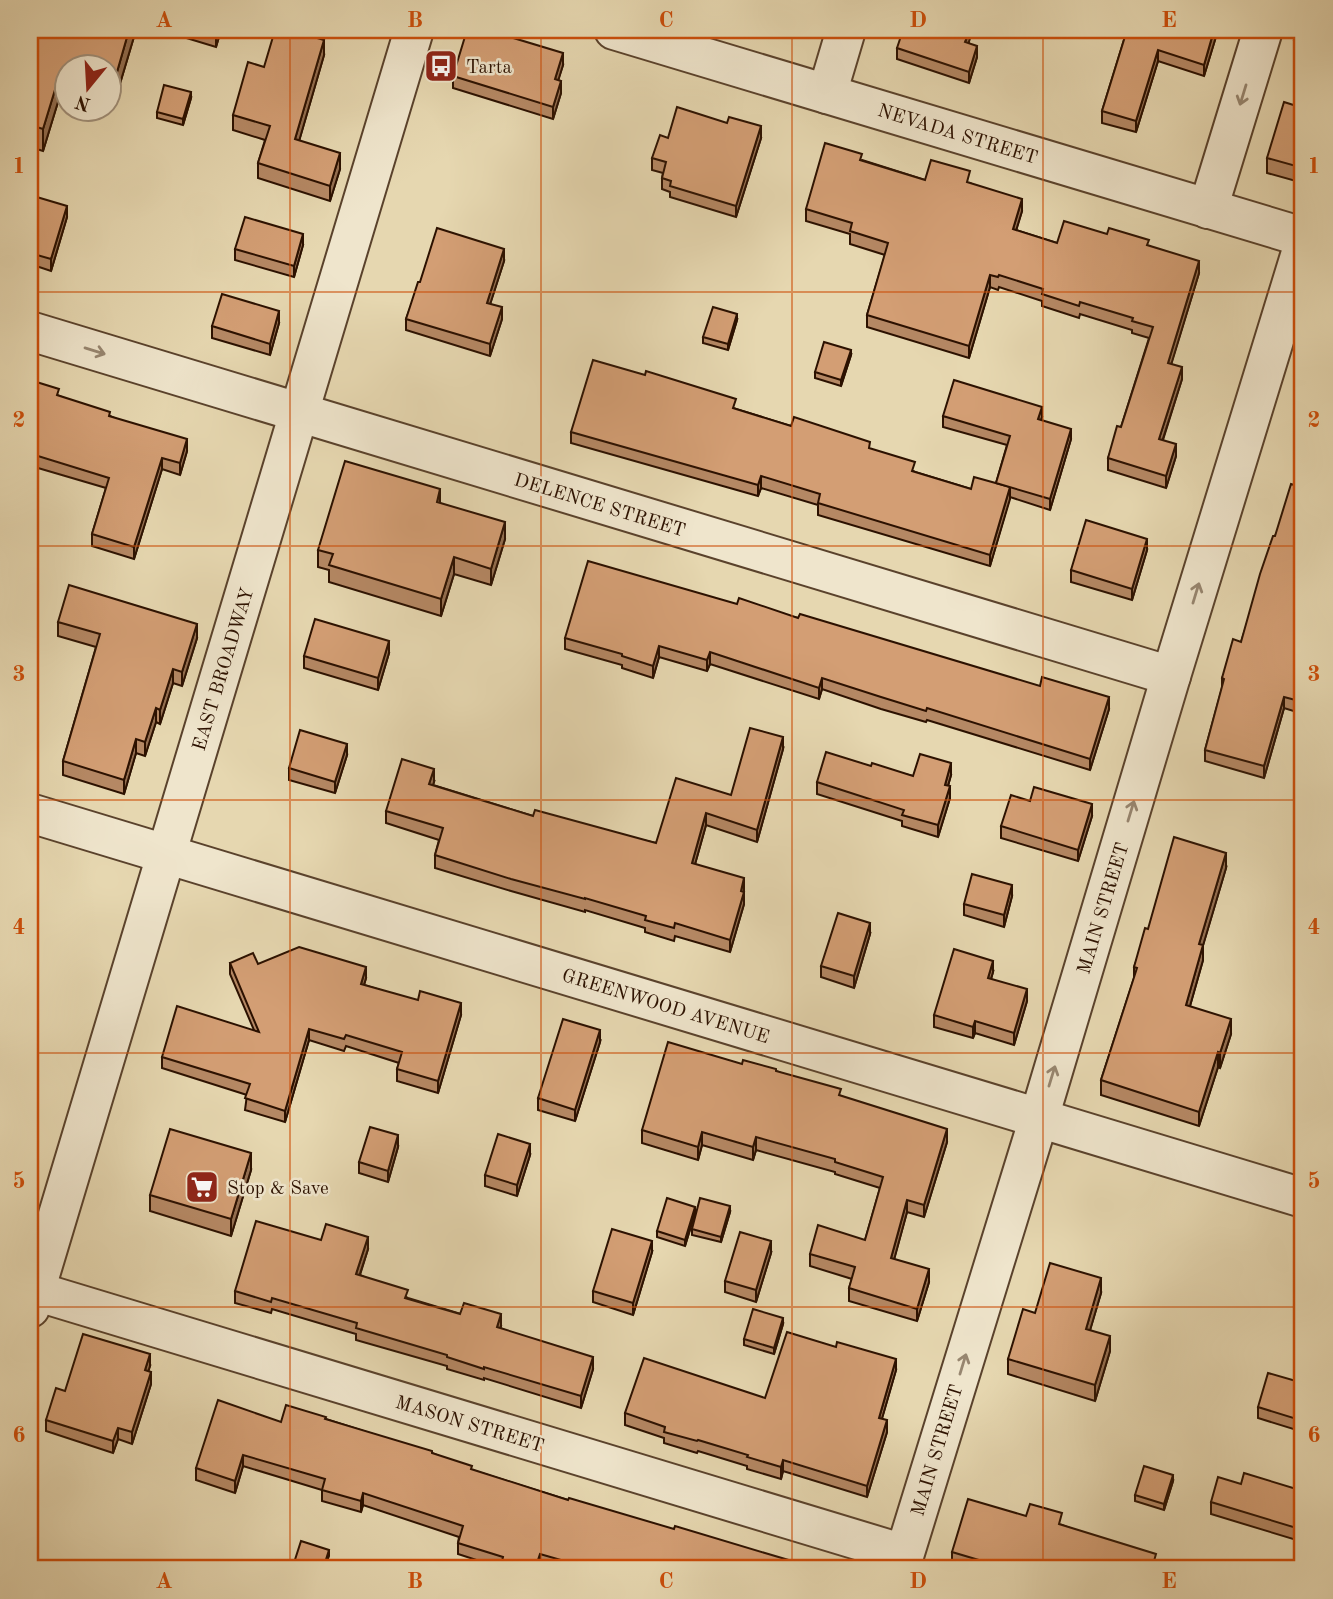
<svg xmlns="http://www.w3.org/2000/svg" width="1333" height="1599" font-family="'Old Standard TT',serif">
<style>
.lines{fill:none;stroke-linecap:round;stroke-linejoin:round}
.minor-casing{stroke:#5a422c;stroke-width:42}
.minor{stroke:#efe5cc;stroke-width:38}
.wall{fill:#b58864;stroke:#2c1100;stroke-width:2}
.shaded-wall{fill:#946f51;stroke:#2c1100;stroke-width:2}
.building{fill:#d39e74;stroke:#2c1100;stroke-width:2}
.oneway{stroke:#978670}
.grid{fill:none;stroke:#cc4e0a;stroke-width:2;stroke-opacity:0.55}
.labels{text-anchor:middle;stroke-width:5;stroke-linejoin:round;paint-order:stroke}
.poi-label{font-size:19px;fill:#2c1100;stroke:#efe5cc;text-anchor:start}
.street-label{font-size:19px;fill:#2c1100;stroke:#efe5cc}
.neatline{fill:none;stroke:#cc4e0a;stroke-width:2.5}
.grid-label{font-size:23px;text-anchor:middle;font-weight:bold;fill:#cc4e0a}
</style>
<rect width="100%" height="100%" fill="#e6d7b0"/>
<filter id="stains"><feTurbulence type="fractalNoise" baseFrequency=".00286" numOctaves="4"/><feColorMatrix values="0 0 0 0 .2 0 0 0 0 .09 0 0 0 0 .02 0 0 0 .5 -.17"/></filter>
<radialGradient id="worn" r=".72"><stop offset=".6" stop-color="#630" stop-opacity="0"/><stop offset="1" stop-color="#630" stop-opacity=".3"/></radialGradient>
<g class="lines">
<defs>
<g id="minor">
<path d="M 614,30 L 1303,237"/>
<path d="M 827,94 L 846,30"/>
<path d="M 1208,209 L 1263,30"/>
<path d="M 30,331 L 1171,676"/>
<path d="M 30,813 L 1303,1198"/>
<path d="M 35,1291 L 904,1554"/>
<path d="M 30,1308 L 414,30"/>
<path d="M 900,1569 L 1039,1118 L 1171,676 L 1303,246"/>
</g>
</defs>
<use href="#minor" class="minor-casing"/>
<use href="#minor" class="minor"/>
</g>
<g class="wall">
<path d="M 30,30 L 136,30 L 113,107 L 108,106 L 108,66 L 66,66 L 66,93 L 61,92 L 43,151 L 30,147 Z"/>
<path d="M 183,30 L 221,30 L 216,47 L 183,37 Z"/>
<path d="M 1127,30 L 1218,30 L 1204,76 L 1158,61 L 1136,132 L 1102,123 L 1102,111 Z"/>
<path d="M 1303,30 L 1303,55 L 1294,52 L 1294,40 Z"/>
<path d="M 969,43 L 977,57 L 969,83 L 897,59 L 897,48 Z"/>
<path d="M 324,55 L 299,141 L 340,169 L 330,201 L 258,178 L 258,163 L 265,140 L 233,130 L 233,115 L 264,67 Z"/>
<path d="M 563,65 L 558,80 L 561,93 L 553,119 L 453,88 L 453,76 Z"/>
<path d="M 191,98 L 183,125 L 157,118 L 157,112 Z"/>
<path d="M 1303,108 L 1303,183 L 1267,173 L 1267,158 Z"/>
<path d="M 668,138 L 761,138 L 736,217 L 670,197 L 670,192 L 662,189 L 662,178 L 663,173 L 652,170 L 652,158 Z"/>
<path d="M 862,160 L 925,180 L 970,183 L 1022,211 L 1016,230 L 1057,243 L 1107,234 L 1149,246 L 1199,273 L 1171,364 L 1182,379 L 1163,440 L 1176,456 L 1166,488 L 1108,470 L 1108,458 L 1121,427 L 1149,338 L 1132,333 L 1132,330 L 1080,314 L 1079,318 L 1042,306 L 1042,301 L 999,287 L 998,290 L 990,287 L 969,358 L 867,327 L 867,315 L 885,255 L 850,244 L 850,234 L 806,221 L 806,209 Z"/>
<path d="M 30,184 L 32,195 L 67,217 L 51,271 L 30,264 Z"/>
<path d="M 303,245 L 294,277 L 235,260 L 235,249 Z"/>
<path d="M 504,261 L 490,304 L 502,319 L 490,356 L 406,330 L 406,319 L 420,282 Z"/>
<path d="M 737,320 L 728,350 L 703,343 L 703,337 Z"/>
<path d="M 279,323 L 270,355 L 212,338 L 212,326 Z"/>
<path d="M 851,355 L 841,386 L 815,378 L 815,372 Z"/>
<path d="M 645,375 L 736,409 L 791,426 L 870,449 L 915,472 L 971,489 L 996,483 L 1007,445 L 943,427 L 943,416 L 1042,417 L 1041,420 L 1071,439 L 1050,510 L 1010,497 L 990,566 L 818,515 L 818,505 L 761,488 L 758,496 L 571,443 L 571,432 Z"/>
<path d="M 30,380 L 59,396 L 110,416 L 187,451 L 180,475 L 162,469 L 134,559 L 92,546 L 92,534 L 106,488 L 38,468 L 34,481 L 30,480 Z"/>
<path d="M 1303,488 L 1303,714 L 1284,708 L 1264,778 L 1205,761 L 1205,750 L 1222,688 L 1222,678 L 1241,642 L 1275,536 Z"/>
<path d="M 440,503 L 505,539 L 491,585 L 454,574 L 441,616 L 329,582 L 329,570 L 318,567 L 318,550 Z"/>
<path d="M 1147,550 L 1132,600 L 1071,582 L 1071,570 Z"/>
<path d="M 737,604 L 798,618 L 1109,709 L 1090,770 L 927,720 L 926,722 L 881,709 L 822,689 L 819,699 L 710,664 L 707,671 L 659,657 L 653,678 L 622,668 L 622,665 L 565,649 L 565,638 Z"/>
<path d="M 58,622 L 197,638 L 182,686 L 173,683 L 160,724 L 156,722 L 145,756 L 136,753 L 124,794 L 63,775 L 63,761 L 96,647 L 58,636 Z"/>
<path d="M 389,653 L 378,690 L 304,668 L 304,656 Z"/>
<path d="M 783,749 L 757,842 L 706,825 L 695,864 L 744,892 L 744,904 L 730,952 L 675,936 L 674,941 L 645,932 L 645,928 L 585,910 L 585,912 L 511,891 L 435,868 L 435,855 L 439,840 L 386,823 L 386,811 L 434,782 L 433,785 L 533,816 L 656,843 L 731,795 Z"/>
<path d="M 347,755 L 335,793 L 289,780 L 289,768 Z"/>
<path d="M 871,766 L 913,776 L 951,775 L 948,786 L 950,798 L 938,837 L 902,826 L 902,821 L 817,794 L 817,782 Z"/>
<path d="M 1030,801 L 1092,816 L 1078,861 L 1001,838 L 1001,826 Z"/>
<path d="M 1226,868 L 1203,945 L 1203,960 L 1190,1006 L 1231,1034 L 1220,1068 L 1218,1067 L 1199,1126 L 1101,1095 L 1101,1080 L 1134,978 L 1134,967 L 1148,929 Z"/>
<path d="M 1012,896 L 1004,927 L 964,915 L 964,904 Z"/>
<path d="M 870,934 L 854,988 L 821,977 L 821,966 Z"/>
<path d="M 230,963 L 258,964 L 366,978 L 364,985 L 461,1015 L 438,1093 L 397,1081 L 397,1069 L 399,1063 L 346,1046 L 344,1051 L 309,1040 L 285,1122 L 245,1110 L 247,1095 L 162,1068 L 162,1057 L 254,1030 L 230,974 Z"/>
<path d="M 993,972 L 991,979 L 1027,1001 L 1014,1045 L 975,1033 L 973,1038 L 934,1027 L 934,1015 Z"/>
<path d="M 600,1042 L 575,1121 L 538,1110 L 538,1098 Z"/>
<path d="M 742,1064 L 776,1071 L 841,1096 L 947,1142 L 924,1217 L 907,1212 L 894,1259 L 929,1282 L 917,1321 L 849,1301 L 849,1288 L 852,1279 L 810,1266 L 810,1254 L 865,1240 L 880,1188 L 835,1174 L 835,1172 L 756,1150 L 753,1160 L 702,1145 L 698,1160 L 642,1143 L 642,1130 Z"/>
<path d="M 398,1147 L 388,1182 L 359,1173 L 359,1162 Z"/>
<path d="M 530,1155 L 517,1196 L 485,1186 L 485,1175 Z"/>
<path d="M 251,1170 L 231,1236 L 150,1211 L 150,1195 Z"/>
<path d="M 730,1212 L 721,1242 L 692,1235 L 692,1229 Z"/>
<path d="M 695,1213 L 685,1246 L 657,1237 L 657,1231 Z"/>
<path d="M 321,1240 L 368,1249 L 360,1275 L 408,1298 L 501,1326 L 500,1328 L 593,1369 L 581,1408 L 484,1378 L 484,1380 L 447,1369 L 447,1366 L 356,1340 L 356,1334 L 272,1309 L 271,1313 L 235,1303 L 235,1291 Z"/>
<path d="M 652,1252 L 633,1315 L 593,1302 L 593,1291 Z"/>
<path d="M 771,1253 L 756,1302 L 725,1292 L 725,1281 Z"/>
<path d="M 1101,1293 L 1090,1330 L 1110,1351 L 1095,1401 L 1008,1374 L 1008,1359 L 1035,1313 Z"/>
<path d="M 783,1324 L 774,1354 L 744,1345 L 744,1339 Z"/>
<path d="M 150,1366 L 148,1371 L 151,1384 L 132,1444 L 118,1439 L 113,1453 L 46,1431 L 46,1420 L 65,1391 Z"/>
<path d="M 896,1370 L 882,1418 L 887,1432 L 867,1497 L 783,1471 L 781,1479 L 747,1469 L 747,1466 L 698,1451 L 697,1453 L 664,1443 L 664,1438 L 625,1425 L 625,1413 L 765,1398 Z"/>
<path d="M 1303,1383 L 1303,1432 L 1258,1418 L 1258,1407 Z"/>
<path d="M 326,1419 L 432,1453 L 472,1470 L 568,1500 L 802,1569 L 553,1569 L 540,1565 L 539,1569 L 501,1569 L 501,1568 L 458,1554 L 458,1543 L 459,1537 L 363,1505 L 361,1512 L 322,1501 L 322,1490 L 243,1466 L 235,1493 L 196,1480 L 196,1468 L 281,1422 Z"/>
<path d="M 1173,1481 L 1164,1510 L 1135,1501 L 1135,1495 Z"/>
<path d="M 1241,1484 L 1303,1491 L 1303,1542 L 1211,1514 L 1211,1502 Z"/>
<path d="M 1026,1516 L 1062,1525 L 1156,1561 L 1182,1569 L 952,1569 L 952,1552 Z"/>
</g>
<g class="shaded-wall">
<path d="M 129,30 L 136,30 L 113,107 L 113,86 Z"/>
<path d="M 218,30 L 221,30 L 216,47 L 216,36 Z"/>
<path d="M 970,30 L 973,30 L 965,53 L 965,42 Z"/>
<path d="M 1214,30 L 1218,30 L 1204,76 L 1204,65 Z"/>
<path d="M 324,40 L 324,55 L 295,155 L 295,139 Z"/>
<path d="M 977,46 L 977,57 L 969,83 L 969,72 Z"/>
<path d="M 1158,50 L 1158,61 L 1136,132 L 1136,121 Z"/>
<path d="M 563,53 L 563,65 L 555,91 L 555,79 Z"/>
<path d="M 61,70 L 61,92 L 43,151 L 43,129 Z"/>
<path d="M 561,81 L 561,93 L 553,119 L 553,107 Z"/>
<path d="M 191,92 L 191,98 L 183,125 L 183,119 Z"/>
<path d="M 761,126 L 761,138 L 736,217 L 736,206 Z"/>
<path d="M 340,153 L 340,169 L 330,201 L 330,186 Z"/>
<path d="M 1022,199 L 1022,211 L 1013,241 L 1013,229 Z"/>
<path d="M 67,206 L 67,217 L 51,271 L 51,259 Z"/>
<path d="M 303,234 L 303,245 L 294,277 L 294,266 Z"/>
<path d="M 504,249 L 504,261 L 487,314 L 487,303 Z"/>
<path d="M 1199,261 L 1199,273 L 1168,375 L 1168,363 Z"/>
<path d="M 990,275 L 990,287 L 969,358 L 969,346 Z"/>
<path d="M 502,307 L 502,319 L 490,356 L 490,344 Z"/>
<path d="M 279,311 L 279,323 L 270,355 L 270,344 Z"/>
<path d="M 737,314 L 737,320 L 728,350 L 728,344 Z"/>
<path d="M 851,350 L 851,355 L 841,386 L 841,380 Z"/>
<path d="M 1182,367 L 1182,379 L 1159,451 L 1159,439 Z"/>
<path d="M 1042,407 L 1042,417 L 1038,429 L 1038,419 Z"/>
<path d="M 1071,429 L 1071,439 L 1050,510 L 1050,499 Z"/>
<path d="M 187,439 L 187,451 L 180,475 L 180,463 Z"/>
<path d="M 1176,444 L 1176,456 L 1166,488 L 1166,476 Z"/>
<path d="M 38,456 L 38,468 L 34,481 L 34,470 Z"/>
<path d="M 162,458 L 162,469 L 134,559 L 134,547 Z"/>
<path d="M 761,476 L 761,488 L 758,496 L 758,485 Z"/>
<path d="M 1010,487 L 1010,499 L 990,566 L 990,555 Z"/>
<path d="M 440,489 L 440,506 L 437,502 Z"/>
<path d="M 505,522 L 505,539 L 491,585 L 491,569 Z"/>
<path d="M 1147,539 L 1147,550 L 1132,600 L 1132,589 Z"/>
<path d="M 454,557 L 454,574 L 441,616 L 441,599 Z"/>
<path d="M 197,624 L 197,638 L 182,686 L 182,672 Z"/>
<path d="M 389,641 L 389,653 L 378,690 L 378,678 Z"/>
<path d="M 659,646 L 659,657 L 653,678 L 653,666 Z"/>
<path d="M 710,652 L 710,664 L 707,671 L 707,660 Z"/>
<path d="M 37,665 L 37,676 L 30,701 L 30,689 Z"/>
<path d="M 173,669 L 173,683 L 160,724 L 160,710 Z"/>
<path d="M 822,678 L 822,689 L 819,699 L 819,688 Z"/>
<path d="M 1109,697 L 1109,709 L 1090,770 L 1090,759 Z"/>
<path d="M 1284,697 L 1284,708 L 1264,778 L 1264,766 Z"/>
<path d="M 156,708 L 156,722 L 145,756 L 145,742 Z"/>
<path d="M 783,737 L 783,749 L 757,842 L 757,830 Z"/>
<path d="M 136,739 L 136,753 L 124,794 L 124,780 Z"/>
<path d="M 347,744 L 347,755 L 335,793 L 335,782 Z"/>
<path d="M 951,763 L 951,775 L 945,796 L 945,785 Z"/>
<path d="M 434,769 L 434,782 L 429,796 L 429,784 Z"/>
<path d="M 950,786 L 950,798 L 938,837 L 938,825 Z"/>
<path d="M 1092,804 L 1092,816 L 1078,861 L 1078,850 Z"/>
<path d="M 706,813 L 706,825 L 692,875 L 692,863 Z"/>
<path d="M 1226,853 L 1226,868 L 1199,959 L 1199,944 Z"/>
<path d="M 744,878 L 744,891 L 741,903 L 741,891 Z"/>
<path d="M 1012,885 L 1012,896 L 1004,927 L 1004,915 Z"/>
<path d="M 744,892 L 744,904 L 730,952 L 730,940 Z"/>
<path d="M 870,923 L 870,934 L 854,988 L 854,976 Z"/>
<path d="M 1203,945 L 1203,960 L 1186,1020 L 1186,1005 Z"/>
<path d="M 993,961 L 993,972 L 988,989 L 988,978 Z"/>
<path d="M 366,967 L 366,978 L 361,995 L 361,984 Z"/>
<path d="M 1027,989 L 1027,1001 L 1014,1045 L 1014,1033 Z"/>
<path d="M 461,1003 L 461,1015 L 438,1093 L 438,1081 Z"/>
<path d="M 1231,1019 L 1231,1034 L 1220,1068 L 1220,1053 Z"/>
<path d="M 975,1021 L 975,1033 L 973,1038 L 973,1027 Z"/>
<path d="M 309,1029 L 309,1040 L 285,1122 L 285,1111 Z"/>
<path d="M 600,1030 L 600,1042 L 575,1121 L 575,1110 Z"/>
<path d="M 1218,1052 L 1218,1067 L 1199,1126 L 1199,1112 Z"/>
<path d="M 947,1129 L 947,1142 L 924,1217 L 924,1205 Z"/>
<path d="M 702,1132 L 702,1145 L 698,1160 L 698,1147 Z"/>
<path d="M 398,1135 L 398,1147 L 388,1182 L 388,1171 Z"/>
<path d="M 756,1137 L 756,1150 L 753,1160 L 753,1147 Z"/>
<path d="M 530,1144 L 530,1155 L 517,1196 L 517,1185 Z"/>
<path d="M 251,1153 L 251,1170 L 231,1236 L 231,1219 Z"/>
<path d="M 907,1200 L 907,1212 L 891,1271 L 891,1258 Z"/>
<path d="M 730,1206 L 730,1212 L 721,1242 L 721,1237 Z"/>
<path d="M 695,1207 L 695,1213 L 685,1246 L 685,1240 Z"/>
<path d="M 368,1237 L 368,1249 L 356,1286 L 356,1274 Z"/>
<path d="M 652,1241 L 652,1252 L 633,1315 L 633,1303 Z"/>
<path d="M 771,1241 L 771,1253 L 756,1302 L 756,1290 Z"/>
<path d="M 929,1269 L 929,1282 L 917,1321 L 917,1309 Z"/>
<path d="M 1101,1278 L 1101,1293 L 1086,1344 L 1086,1329 Z"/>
<path d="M 501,1314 L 501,1326 L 497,1338 L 497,1327 Z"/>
<path d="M 783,1318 L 783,1324 L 774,1354 L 774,1348 Z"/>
<path d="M 1110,1336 L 1110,1351 L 1095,1401 L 1095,1385 Z"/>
<path d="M 150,1354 L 150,1366 L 145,1382 L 145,1370 Z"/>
<path d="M 593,1357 L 593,1369 L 581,1408 L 581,1396 Z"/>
<path d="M 896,1359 L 896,1370 L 879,1429 L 879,1418 Z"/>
<path d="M 151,1372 L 151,1384 L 132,1444 L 132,1432 Z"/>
<path d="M 887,1420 L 887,1432 L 867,1497 L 867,1486 Z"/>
<path d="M 118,1428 L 118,1439 L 113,1453 L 113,1441 Z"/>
<path d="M 243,1455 L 243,1466 L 235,1493 L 235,1481 Z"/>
<path d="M 783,1460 L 783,1471 L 781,1479 L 781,1467 Z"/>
<path d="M 1173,1475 L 1173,1481 L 1164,1510 L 1164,1504 Z"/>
<path d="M 363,1493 L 363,1505 L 361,1512 L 361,1501 Z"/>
<path d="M 329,1550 L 329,1556 L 324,1569 L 323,1569 Z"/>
<path d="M 540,1554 L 540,1565 L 539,1569 L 535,1569 Z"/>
</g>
<g class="building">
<path d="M 30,30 L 129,30 L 113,86 L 108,85 L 108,66 L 66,66 L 66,72 L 61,70 L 43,129 L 30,125 L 30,69 L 32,62 L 30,61 Z"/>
<path d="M 196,30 L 218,30 L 216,36 Z"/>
<path d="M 275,30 L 290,30 L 324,40 L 295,139 L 340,153 L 330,186 L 258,163 L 270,126 L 233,115 L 248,62 L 264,67 Z"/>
<path d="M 467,30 L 487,30 L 563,53 L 555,79 L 561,81 L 553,107 L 453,76 Z"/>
<path d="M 903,30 L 970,30 L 965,42 L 977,46 L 969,72 L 897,48 Z"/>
<path d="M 1127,30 L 1214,30 L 1204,65 L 1158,50 L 1136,121 L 1102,111 Z"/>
<path d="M 1297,30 L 1303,30 L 1303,43 L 1294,40 Z"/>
<path d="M 164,85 L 191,92 L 183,119 L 157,112 Z"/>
<path d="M 1284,102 L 1303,108 L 1303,168 L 1267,158 Z"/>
<path d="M 677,107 L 727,123 L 729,117 L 761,126 L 736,206 L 670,186 L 671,181 L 662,178 L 666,162 L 652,158 L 660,135 L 668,138 Z"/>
<path d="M 825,143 L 862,154 L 860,160 L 925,180 L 931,160 L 970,171 L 967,182 L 1022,199 L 1013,229 L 1057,243 L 1064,221 L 1107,234 L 1109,228 L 1149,240 L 1147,245 L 1199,261 L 1168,363 L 1182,367 L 1159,439 L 1176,444 L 1166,476 L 1108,458 L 1117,426 L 1121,427 L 1153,327 L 1132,321 L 1133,318 L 1080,302 L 1079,306 L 1042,294 L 1043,289 L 999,275 L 998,277 L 990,275 L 969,346 L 867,315 L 888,243 L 850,231 L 852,223 L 806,209 Z"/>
<path d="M 30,195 L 67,206 L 51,259 L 30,253 Z"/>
<path d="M 245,217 L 303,234 L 294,266 L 235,249 Z"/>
<path d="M 437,228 L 504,249 L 487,303 L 502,307 L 490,344 L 406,319 L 418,282 L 420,282 Z"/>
<path d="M 222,294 L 279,311 L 270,344 L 212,326 Z"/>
<path d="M 713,307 L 737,314 L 728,344 L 703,337 Z"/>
<path d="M 824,342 L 851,350 L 841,380 L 815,372 Z"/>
<path d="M 593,360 L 645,375 L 646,371 L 736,399 L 733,408 L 791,426 L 794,417 L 870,442 L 869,448 L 915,462 L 912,471 L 971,489 L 974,477 L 1010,487 L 990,555 L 818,503 L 820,494 L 761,476 L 758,485 L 571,432 Z"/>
<path d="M 30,380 L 59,389 L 57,395 L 110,412 L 109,416 L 187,439 L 180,463 L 162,458 L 134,547 L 92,534 L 109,478 L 38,456 L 34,470 L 30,468 Z"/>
<path d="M 954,380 L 1042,407 L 1038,419 L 1071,429 L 1050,499 L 996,483 L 1010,436 L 943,416 Z"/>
<path d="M 345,461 L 440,489 L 437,502 L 505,522 L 491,569 L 454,557 L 441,599 L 329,565 L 333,554 L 318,550 Z"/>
<path d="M 1291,484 L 1303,488 L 1303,702 L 1284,697 L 1264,766 L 1205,750 L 1224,679 L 1222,678 L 1233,639 L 1241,642 L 1260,574 L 1273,536 L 1275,536 Z"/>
<path d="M 1086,520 L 1147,539 L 1132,589 L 1071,570 Z"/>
<path d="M 588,561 L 737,604 L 739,598 L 798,618 L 800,614 L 1040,686 L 1042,677 L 1109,697 L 1090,759 L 927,708 L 926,711 L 881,697 L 822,678 L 819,688 L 710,652 L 707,660 L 659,646 L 653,666 L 622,656 L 622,654 L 565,638 Z"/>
<path d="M 69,585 L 197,624 L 182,672 L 173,669 L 160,710 L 156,708 L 145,742 L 136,739 L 124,780 L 63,761 L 100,634 L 58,622 Z"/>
<path d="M 315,619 L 389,641 L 378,678 L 304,656 Z"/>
<path d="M 30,662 L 37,665 L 30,689 Z"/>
<path d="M 750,728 L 783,737 L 757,830 L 706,813 L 692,863 L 744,878 L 741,891 L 744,892 L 730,940 L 675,923 L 674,928 L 645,920 L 646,916 L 585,898 L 585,899 L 511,879 L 435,855 L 443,828 L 386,811 L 402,759 L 434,769 L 429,784 L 533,816 L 535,810 L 656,843 L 676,778 L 731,795 Z"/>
<path d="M 300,730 L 347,744 L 335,782 L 289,768 Z"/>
<path d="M 826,752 L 871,766 L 872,763 L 913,776 L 920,754 L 951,763 L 945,785 L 950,786 L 938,825 L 902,815 L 904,810 L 817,782 Z"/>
<path d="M 1034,787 L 1092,804 L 1078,850 L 1001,826 L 1011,795 L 1030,801 Z"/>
<path d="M 1174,837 L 1226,853 L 1199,944 L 1203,945 L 1186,1005 L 1231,1019 L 1220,1053 L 1218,1052 L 1199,1112 L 1101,1080 L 1137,968 L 1134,967 L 1145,928 L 1148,929 Z"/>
<path d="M 972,874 L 1012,885 L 1004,915 L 964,904 Z"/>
<path d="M 838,913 L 870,923 L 854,976 L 821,966 Z"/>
<path d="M 299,947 L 366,967 L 361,984 L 418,1000 L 420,991 L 461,1003 L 438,1081 L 397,1069 L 402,1052 L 346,1035 L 344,1039 L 309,1029 L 285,1111 L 245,1098 L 250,1084 L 162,1057 L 177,1006 L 259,1032 L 230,963 L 253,953 L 258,964 Z"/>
<path d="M 954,949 L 993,961 L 988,978 L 1027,989 L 1014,1033 L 975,1021 L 973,1027 L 934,1015 Z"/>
<path d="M 563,1019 L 600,1030 L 575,1110 L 538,1098 Z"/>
<path d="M 668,1042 L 742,1064 L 743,1060 L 776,1069 L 776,1071 L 841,1089 L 839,1095 L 947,1129 L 924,1205 L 907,1200 L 891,1258 L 929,1269 L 917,1309 L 849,1288 L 855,1267 L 810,1254 L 818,1225 L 865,1240 L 883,1177 L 835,1162 L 835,1159 L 756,1137 L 753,1147 L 702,1132 L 698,1147 L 642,1130 Z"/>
<path d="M 370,1127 L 398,1135 L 388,1171 L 359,1162 Z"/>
<path d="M 170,1129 L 251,1153 L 231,1219 L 150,1195 Z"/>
<path d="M 498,1134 L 530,1144 L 517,1185 L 485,1175 Z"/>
<path d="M 667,1198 L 695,1207 L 685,1240 L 657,1231 Z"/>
<path d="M 700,1198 L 730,1206 L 721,1237 L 692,1229 Z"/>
<path d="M 256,1221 L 321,1240 L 326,1224 L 368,1237 L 356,1274 L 408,1290 L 405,1298 L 460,1314 L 464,1303 L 501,1314 L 497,1327 L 593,1357 L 581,1396 L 484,1367 L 484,1369 L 447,1357 L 447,1355 L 356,1328 L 357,1323 L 272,1298 L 271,1302 L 235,1291 Z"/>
<path d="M 612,1229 L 652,1241 L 633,1303 L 593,1291 Z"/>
<path d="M 740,1232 L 771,1241 L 756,1290 L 725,1281 Z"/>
<path d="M 1050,1263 L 1101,1278 L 1086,1329 L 1110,1336 L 1095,1385 L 1008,1359 L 1023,1309 L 1035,1313 Z"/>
<path d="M 753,1309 L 783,1318 L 774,1348 L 744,1339 Z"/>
<path d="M 787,1332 L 836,1347 L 837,1342 L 896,1359 L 879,1418 L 887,1420 L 867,1486 L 783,1460 L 781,1467 L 747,1457 L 748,1455 L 698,1440 L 697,1441 L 664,1432 L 665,1427 L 625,1413 L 644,1358 L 765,1398 Z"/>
<path d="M 83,1334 L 150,1354 L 145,1370 L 151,1372 L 132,1432 L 118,1428 L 113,1441 L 46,1420 L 56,1388 L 65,1391 Z"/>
<path d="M 1268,1373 L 1303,1383 L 1303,1421 L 1258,1407 Z"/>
<path d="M 218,1400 L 281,1422 L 286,1405 L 326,1417 L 325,1419 L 432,1451 L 432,1453 L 472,1466 L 471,1469 L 568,1500 L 569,1498 L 674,1529 L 675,1526 L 765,1553 L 802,1564 L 800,1569 L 801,1569 L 592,1569 L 540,1554 L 535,1569 L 513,1569 L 501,1565 L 503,1557 L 458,1543 L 463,1526 L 363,1493 L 361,1501 L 322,1490 L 325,1479 L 243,1455 L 235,1481 L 196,1468 Z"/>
<path d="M 1144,1466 L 1173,1475 L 1164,1504 L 1135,1495 Z"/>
<path d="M 1244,1473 L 1303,1491 L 1303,1530 L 1211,1502 L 1218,1477 L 1241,1484 Z"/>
<path d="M 968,1499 L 1026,1516 L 1030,1504 L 1062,1513 L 1059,1524 L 1156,1554 L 1154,1561 L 1182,1569 L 1009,1569 L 952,1552 Z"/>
<path d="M 301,1541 L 329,1550 L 323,1569 L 292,1569 Z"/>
</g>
<defs><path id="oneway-shaft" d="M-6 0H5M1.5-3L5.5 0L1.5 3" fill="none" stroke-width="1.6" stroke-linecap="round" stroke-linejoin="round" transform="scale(1.75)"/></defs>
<g class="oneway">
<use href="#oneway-shaft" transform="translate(1243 95) rotate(107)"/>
<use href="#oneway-shaft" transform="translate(95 351) rotate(17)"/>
<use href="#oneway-shaft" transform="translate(1196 593) rotate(-73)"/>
<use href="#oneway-shaft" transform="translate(1131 811) rotate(-73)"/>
<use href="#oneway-shaft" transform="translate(1052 1076) rotate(-73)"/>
<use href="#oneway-shaft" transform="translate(963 1364) rotate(-73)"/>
</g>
<path class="grid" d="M 290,30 L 290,1569M 541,30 L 541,1569M 792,30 L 792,1569M 1043,30 L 1043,1569M 30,292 L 1303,292M 30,546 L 1303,546M 30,800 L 1303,800M 30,1053 L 1303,1053M 30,1307 L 1303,1307"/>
<defs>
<symbol id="bus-square" viewBox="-11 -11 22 22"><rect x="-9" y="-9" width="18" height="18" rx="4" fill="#8f2418" stroke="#efe5cc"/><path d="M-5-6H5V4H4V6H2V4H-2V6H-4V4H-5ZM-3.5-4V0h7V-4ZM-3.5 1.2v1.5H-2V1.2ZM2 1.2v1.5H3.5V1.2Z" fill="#fff"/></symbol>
<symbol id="supermarket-square" viewBox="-11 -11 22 22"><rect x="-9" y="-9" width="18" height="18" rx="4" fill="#8f2418" stroke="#efe5cc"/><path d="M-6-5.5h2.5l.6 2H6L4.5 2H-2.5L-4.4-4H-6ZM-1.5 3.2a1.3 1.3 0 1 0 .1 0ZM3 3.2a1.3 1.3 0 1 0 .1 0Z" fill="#fff"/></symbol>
</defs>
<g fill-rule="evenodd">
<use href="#bus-square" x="422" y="47" width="38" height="38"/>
<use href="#supermarket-square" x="183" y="1168" width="38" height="38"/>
</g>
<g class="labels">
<g class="poi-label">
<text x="466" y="73">Tarta</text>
<text x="227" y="1194">Stop &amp; Save</text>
</g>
<g class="street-label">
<text transform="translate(958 133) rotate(17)" y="7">NEVADA STREET</text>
<text transform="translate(600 504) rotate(17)" y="7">DELENCE STREET</text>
<text transform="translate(222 669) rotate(-73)" y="7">EAST BROADWAY</text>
<text transform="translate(1102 908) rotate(-73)" y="7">MAIN STREET</text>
<text transform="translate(666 1005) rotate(17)" y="7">GREENWOOD AVENUE</text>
<text transform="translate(470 1423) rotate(17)" y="7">MASON STREET</text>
<text transform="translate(936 1450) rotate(-73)" y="7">MAIN STREET</text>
</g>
</g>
<rect width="1333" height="1599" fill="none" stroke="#e6d7b0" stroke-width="77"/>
<g transform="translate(88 88) rotate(198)"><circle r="33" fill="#efe5cc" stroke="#a1907a" stroke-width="2"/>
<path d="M0-5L12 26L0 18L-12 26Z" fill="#8f2418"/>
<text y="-10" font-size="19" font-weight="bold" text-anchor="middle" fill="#2c1100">N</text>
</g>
<rect x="38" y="38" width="1256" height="1522" class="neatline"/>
<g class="grid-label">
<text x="164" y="27">A</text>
<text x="415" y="27">B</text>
<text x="666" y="27">C</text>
<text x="918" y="27">D</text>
<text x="1169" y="27">E</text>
<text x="19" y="173">1</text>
<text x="1314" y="173">1</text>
<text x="19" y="427">2</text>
<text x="1314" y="427">2</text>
<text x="19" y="681">3</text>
<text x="1314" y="681">3</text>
<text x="19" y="934">4</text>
<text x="1314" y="934">4</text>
<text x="19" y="1188">5</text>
<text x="1314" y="1188">5</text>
<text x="19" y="1442">6</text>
<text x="1314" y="1442">6</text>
<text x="164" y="1588">A</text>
<text x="415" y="1588">B</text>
<text x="666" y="1588">C</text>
<text x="918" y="1588">D</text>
<text x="1169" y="1588">E</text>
</g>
<rect width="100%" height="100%" filter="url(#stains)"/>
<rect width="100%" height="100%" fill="url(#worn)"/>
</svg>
